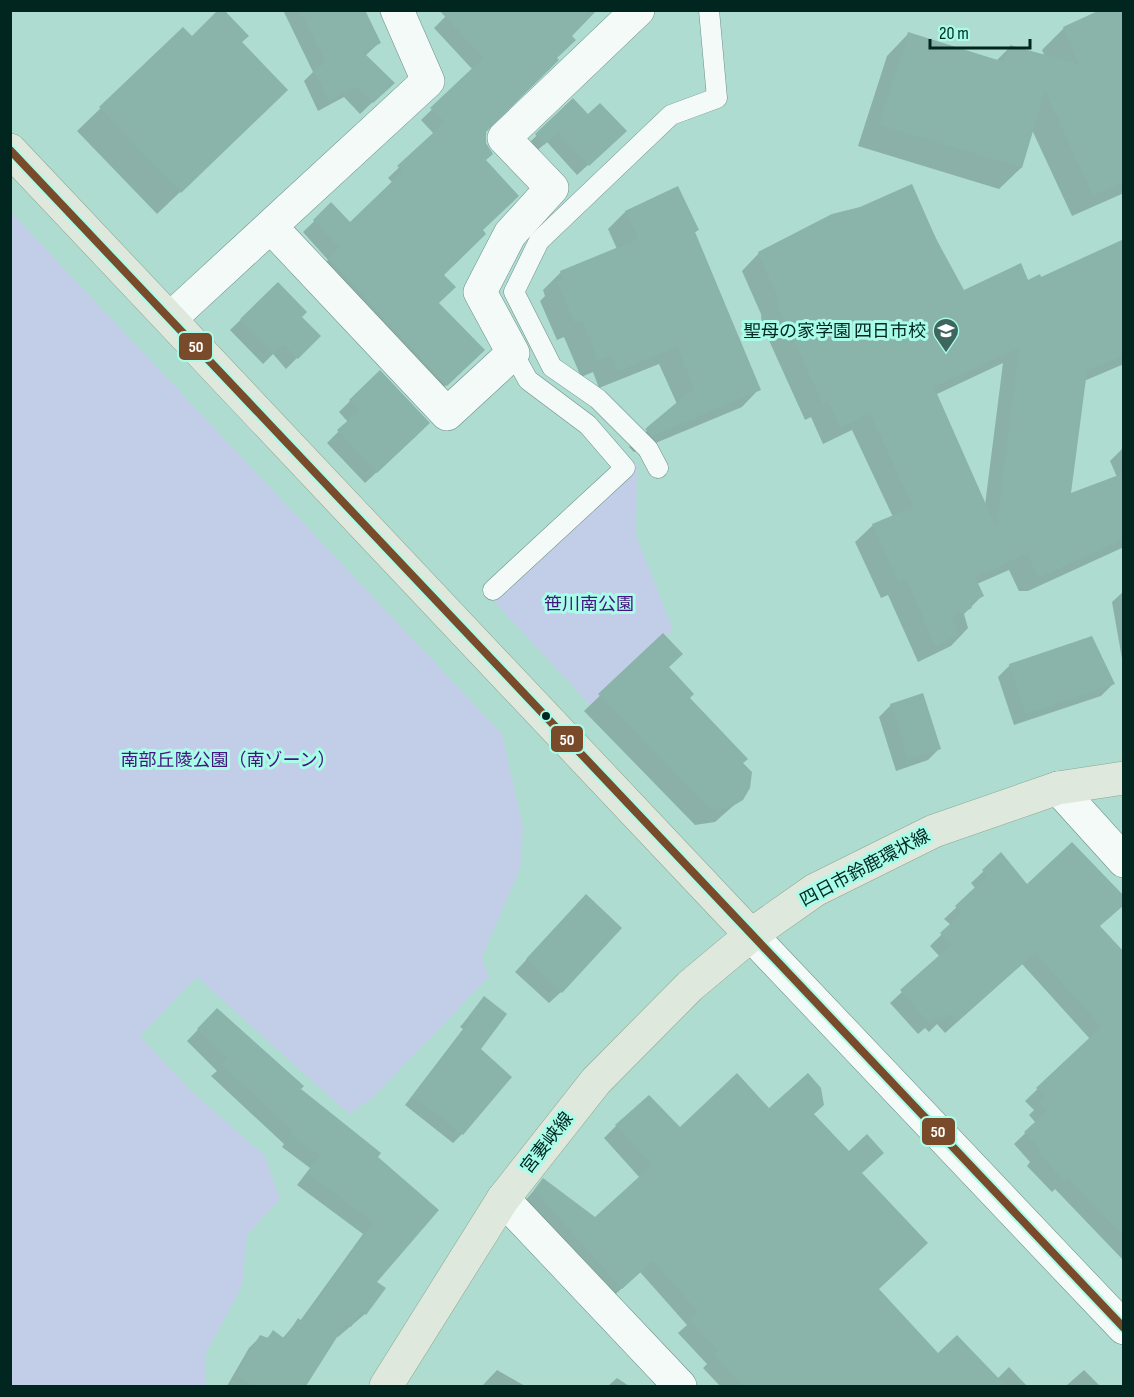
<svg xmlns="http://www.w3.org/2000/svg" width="1134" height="1397" font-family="'Sofia Sans Condensed','Noto Sans JP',sans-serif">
<rect width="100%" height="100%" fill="#aedcd1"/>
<g fill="#c2cee8">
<path d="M10,211l492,523 21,93 -3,42 -38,88 7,20 -117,121 -23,16 -152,-137 -57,59 49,53 76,67 15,43 -33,36 -5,51 -36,67v33h-195z"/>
<path d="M637,463l-1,72 37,95 -83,75 -98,-106z"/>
</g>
<g fill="#0003" fill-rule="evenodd">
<path d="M283,10h81l15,33 -14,13 16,38 -21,20 -16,-17 -26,14 -14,-30 9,-9z"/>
<path d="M452,10h143l-111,123 -3,97 -39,45 -5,28 46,47 -48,46 -117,-125 10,-11 -25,-28 28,-27 19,19 43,-41 -5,-5 46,-44 -13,-14 52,-50 -39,-42z"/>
<path d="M1124,10v183l-52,23 -40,-86 -11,38 -22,21 -141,-43 29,-90 21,-22 88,27 14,-14 35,10 -3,-7 22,-22z"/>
<path d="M183,29l8,9 49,4 23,71 -106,101 -80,-83z"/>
<path d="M573,100l41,41 -37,34 -30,-33 -14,12 -7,-8z"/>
<path d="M912,186l49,107 79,-14 84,-39v124l-40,17 -15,115 48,-19 -7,-16 14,-14v100l-96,44h-9l-10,-21 -32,14 5,12 -18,18 4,14 -17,18 -33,16 -30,-67 -7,3 -26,-56 18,-17 20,-8 -41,-87 -29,14 -12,-27 -6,3 -43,-95 -1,-11 -19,-43 17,-18zM1003,363l-18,142 -50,-110z"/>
<path d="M625,212l72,18 -3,3 65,156 -17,18 -108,45 -5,-5 48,-43 -18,-40 -60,24 -6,-16 -12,5 -17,-40 -7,3 -17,-39 5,-5 -2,-6 18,-18 56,-23 -9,-20z"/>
<path d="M278,284l22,33 19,19 -33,33 -13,-15 -10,10 -33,-34z"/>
<path d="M379,372l38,63 -52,48 -38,-40 21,-21 -9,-10z"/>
<path d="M1124,591v79l-12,-68z"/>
<path d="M663,635l4,32 21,31 54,65 -1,36 -26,23 -20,3 -111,-114z"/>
<path d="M1010,665l103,19 -12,12 -87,29 -16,-48z"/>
<path d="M891,705l49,43 -12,12 -32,11 -17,-54z"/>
<path d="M1001,855l26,31 72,41 25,27v307l-69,-72 -3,3 -25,-26 3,-4 -16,-18 22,-21 -7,-8 5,-5 -9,-9 65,-62 -68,-75 -77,69 -8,-9 -8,8 -4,-4 -7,6 -28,-31 50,-46 -10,-11 21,-21 -7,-6 32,-30 -5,-6z"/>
<path d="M574,908l-13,84 -12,11 -34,-31z"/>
<path d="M484,998l-5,52 -17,84 -9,9 -48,-38 58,-76 -3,-2z"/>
<path d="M217,1010l82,80 77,67 -1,125 -10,32 -27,23 -2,-1 -32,50h-77l22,-38 11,-11 6,2 7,-7 9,7 16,-19 2,1 63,-87 -66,-49 13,-17 -28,-21 2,-3 -73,-68 6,-5 -30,-30z"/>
<path d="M769,1110l44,5 48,58 16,116 61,66 59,24 12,-12 18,19h-307l-17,-18 4,-4 -29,-31 9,-8 -47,-53 -31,28 -86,-97 20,-23 52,39 45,-41 -36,-40 12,-12 64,3z"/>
<path d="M497,1370l28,16h-43z"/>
<path d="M1084,1370l16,16h-34z"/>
<path d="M617,1378l12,8h-21z"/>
</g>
<g fill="#8ab3aa" fill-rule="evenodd">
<path d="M218,10h6l25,26 -7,6 46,48 -107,103 -82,-86 84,-80 9,9z"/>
<path d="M299,10h66l16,33 -18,9 32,31 -22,20 -17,-16 -27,14 -16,-31 13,-7z"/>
<path d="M439,10h158l-25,26 4,4 -19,18 2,2 -73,72v11l7,11 -7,6 33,36 -36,34 3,4 -42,41 12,12 -17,16 46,47 -38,36 -119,-128 11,-10 -26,-28 18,-18 19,20 53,-51 -6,-5 48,-44 -15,-14 53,-50z"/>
<path d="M1100,10h24v172l-31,14 -48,-105 -23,77 -143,-43 29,-93 96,30 6,-17 68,19 -15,-37z"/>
<path d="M573,98l15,16 12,-11 27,28 -38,35 -31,-33 -14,12 -9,-11z"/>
<path d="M912,184l23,53 29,53 57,-27 7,17 12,-6 1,3 83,-38v116l-37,16 -16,122 53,-20v66l-86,39 -11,-24 -52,23 9,19 -14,7 2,5 -19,9 5,18 -23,11 -29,-67 -8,3 -26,-58 41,-17 -43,-93 -30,14 -12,-27 -5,3 -45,-97 -1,-11 -19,-44 74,-38 28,-7zM1019,348l-23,179 -62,-140z"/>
<path d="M678,186l21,44 -4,2 66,158 -109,46 -7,-7 49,-41 -17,-41 -60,25 -7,-16 -12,5 -16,-40 -7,3 -18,-42 6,-3 -3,-8 78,-32 -13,-28z"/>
<path d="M278,282l29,30 -5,5 19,19 -23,23 -14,-14 -10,9 -34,-35z"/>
<path d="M380,370l50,53 -53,50 -40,-43 22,-19 -10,-11z"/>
<path d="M663,633l20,21 -14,13 25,27 -4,4 58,61 -5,4 9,9 -2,16 -7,12 -12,7 -20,3 -113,-116z"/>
<path d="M1092,636l23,48 -89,30 -17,-50z"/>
<path d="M923,693l18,56 -33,11 -18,-56z"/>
<path d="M1072,842l52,54v9l-24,21 24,26v285l-56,-59 -4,3 -26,-28 3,-3 -17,-18 23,-21 -7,-8 5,-5 -9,-10 65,-61 -66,-74 -78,69 -7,-8 -8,7 -4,-4 -8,7 -30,-34 51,-45 -11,-12 22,-20 -7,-7 32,-30 -5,-6 19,-18 26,32z"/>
<path d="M586,894l36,34 -60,65 -36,-34z"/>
<path d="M484,996l23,18 -26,35 31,28 -49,58 -50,-39 58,-76 -3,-3z"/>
<path d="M217,1008l87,78 -3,3 80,64 -3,4 61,53 -62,72 9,6 -20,27 -5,-4 -10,16 -5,-4 -40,63h-51l-19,-11 24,-40 8,3 5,-8 12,9 13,-21 4,3 71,-99 -66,-49 13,-17 -29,-21 3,-3 -73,-68 6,-6 -30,-29z"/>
<path d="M737,1073l32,35 39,-35 13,15 3,17 -10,9 35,37 18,-17 17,19 -22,20 66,70 -49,46 59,64 19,-18 49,51h-263l-29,-31 4,-4 -29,-31 9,-8 -45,-51 -31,28 -88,-99 9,-12 52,39 57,-52 -37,-40 34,-30 31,32z"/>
</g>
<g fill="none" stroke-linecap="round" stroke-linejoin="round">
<defs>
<g id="service">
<path d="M658,468l-10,-19 -50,-50 -46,-32 -38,-75 25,-51 132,-126 46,-17 -8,-88"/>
<path d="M493,590l132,-122 -37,-43 -60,-45 -15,-27"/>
</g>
<g id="minor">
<path d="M272,228l175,186 66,-61 -33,-61 30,-58 42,-46 -48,-50 134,-128"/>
<path d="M171,318l257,-237 -31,-71"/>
<path d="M1058,788l66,73"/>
<path d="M503,1199l177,187"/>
</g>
<path id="tertiary" d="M751,935l373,393"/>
<g id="primary">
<path d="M10,150l741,785"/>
<path d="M386,1386l117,-187 93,-118 94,-95 61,-51 64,-45 119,-59 124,-43 66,-10"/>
</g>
</defs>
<use href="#service" stroke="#6c8e86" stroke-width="21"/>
<use href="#minor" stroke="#6c8e86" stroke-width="34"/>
<use href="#tertiary" stroke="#6c8e86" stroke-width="34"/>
<use href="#primary" stroke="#8ca68f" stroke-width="34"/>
<use href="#service" stroke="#f3faf8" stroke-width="20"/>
<use href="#minor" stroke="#f3faf8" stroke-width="33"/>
<use href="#tertiary" stroke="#f3faf8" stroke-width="33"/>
<use href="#primary" stroke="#dfe8dc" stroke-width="33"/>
<defs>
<path id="bus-1" d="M10,150l1114,1178"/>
</defs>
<use href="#bus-1" stroke="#a8fce8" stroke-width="12"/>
<use href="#bus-1" stroke="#7a4b2a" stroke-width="8"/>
</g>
<defs>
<symbol id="school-pin" viewBox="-11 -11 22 30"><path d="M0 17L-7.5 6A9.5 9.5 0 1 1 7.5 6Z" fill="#3e665e" stroke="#a8fce8"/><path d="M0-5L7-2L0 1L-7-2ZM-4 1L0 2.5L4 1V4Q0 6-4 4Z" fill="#fff"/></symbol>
</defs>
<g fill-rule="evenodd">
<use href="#school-pin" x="931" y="316" width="30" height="40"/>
</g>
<circle fill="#012620" stroke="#a8fce8" stroke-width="2" cx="546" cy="716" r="5"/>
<g text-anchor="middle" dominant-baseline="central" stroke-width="6" stroke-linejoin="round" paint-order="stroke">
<g font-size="18" fill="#012620" stroke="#a8fce8" text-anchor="end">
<text x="926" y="331">聖母の家学園 四日市校</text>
</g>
<g font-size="18" fill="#45147f" stroke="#a8fce8">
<text x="589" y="604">笹川南公園</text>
<text x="228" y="760">南部丘陵公園（南ゾーン）</text>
</g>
<g font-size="18" fill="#012620" stroke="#a8fce8">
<text transform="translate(865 868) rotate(-28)">四日市鈴鹿環状線</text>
<text transform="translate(547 1143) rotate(-52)">宮妻峡線</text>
</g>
</g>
<g stroke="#a8fce8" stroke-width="2">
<rect x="178" y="332" width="35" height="29" rx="6" fill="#7a4b2a"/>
<rect x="550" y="725" width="34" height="28" rx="6" fill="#7a4b2a"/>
<rect x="921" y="1117" width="35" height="29" rx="6" fill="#7a4b2a"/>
</g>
<g font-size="16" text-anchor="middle" font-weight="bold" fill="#fff">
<text x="196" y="352">50</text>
<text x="567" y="745">50</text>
<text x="938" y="1137">50</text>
</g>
<rect width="1134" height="1397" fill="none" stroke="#012620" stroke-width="24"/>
<path d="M930 39v9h100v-9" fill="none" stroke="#012620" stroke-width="3"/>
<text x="939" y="39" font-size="18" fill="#012620" stroke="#a8fce8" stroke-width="4.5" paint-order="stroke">20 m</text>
</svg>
